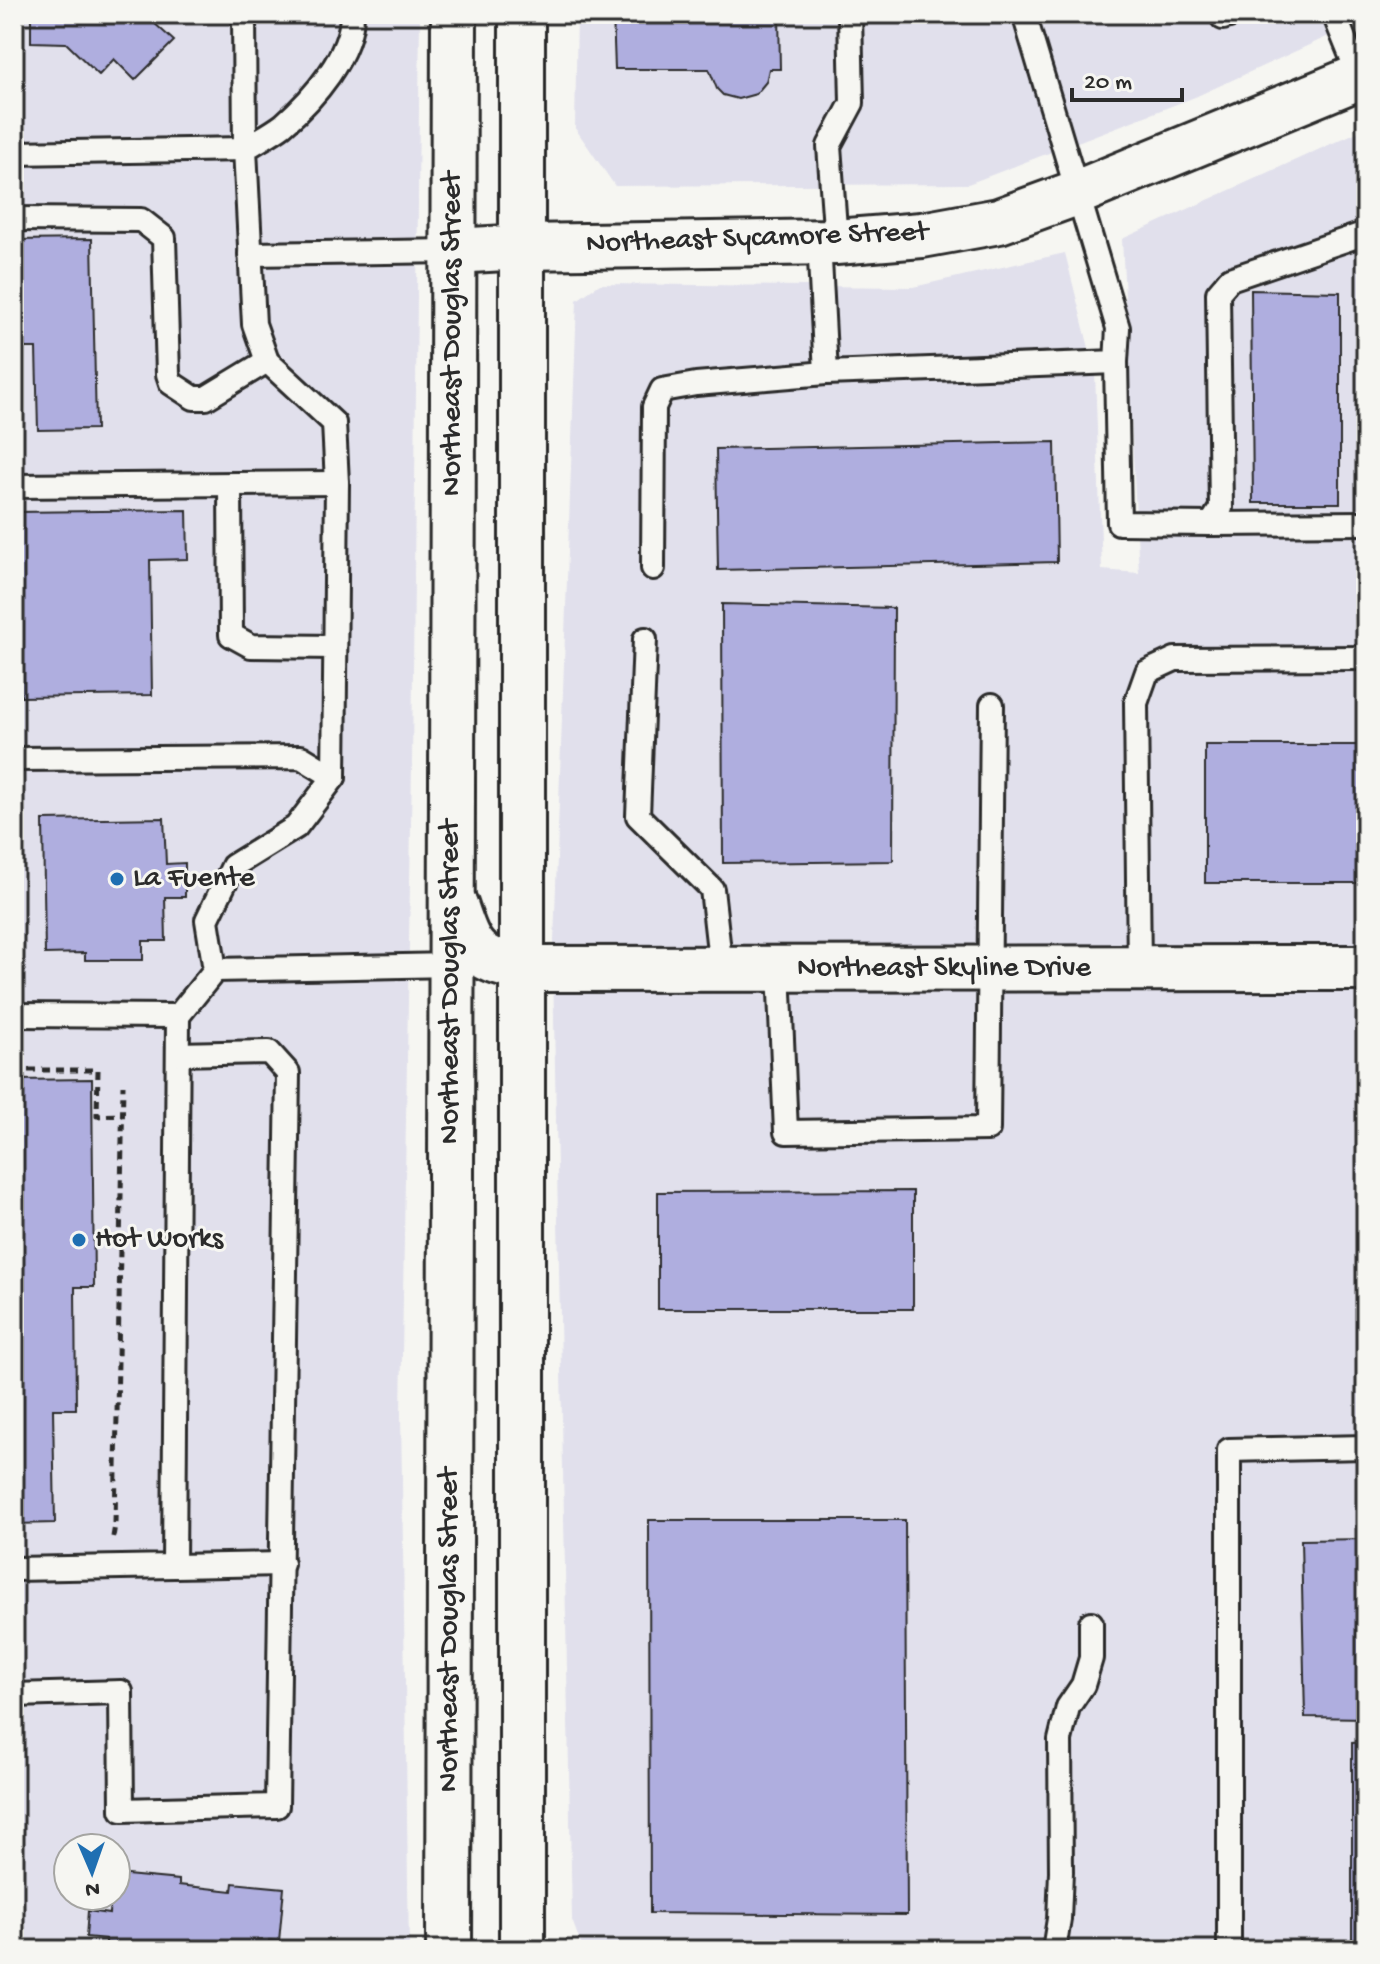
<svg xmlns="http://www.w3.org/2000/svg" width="1380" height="1964" font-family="'Gochi Hand',sans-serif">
<rect width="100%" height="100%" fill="#f6f6f2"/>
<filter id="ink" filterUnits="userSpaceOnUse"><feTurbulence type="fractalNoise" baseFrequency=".0125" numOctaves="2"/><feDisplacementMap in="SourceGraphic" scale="16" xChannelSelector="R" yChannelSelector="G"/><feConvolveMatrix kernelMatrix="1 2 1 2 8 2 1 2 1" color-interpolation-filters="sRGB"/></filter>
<g filter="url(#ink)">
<g fill="#e1e0ec" fill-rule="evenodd">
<path d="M14,14h406l-8,751 -11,649 8,536h-395zM68,1848h48v48h-48z"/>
<path d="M577,14h789v5l-171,78 -227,87 -353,2 -40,-58z"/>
<path d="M1366,128v1822h-783l-11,-30 -19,-951 24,-669 23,-16 313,3 152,-34 30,119 7,198 37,3 -17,-334z"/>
</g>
<g fill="#afaedf" stroke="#2b2b2b" stroke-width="2">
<path d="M31,14h130l-8,8 21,19 -39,39 -21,-21 -15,16 -33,-32 -35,-1z"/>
<path d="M613,14h166l1,55h-11l-3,13 -10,12 -18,5 -15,-4 -6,-6 -8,-20h-94z"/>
<path d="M92,239l4,190 -58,1 -2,-82h-22v-108z"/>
<path d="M1251,290l89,2v211h-87z"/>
<path d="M1055,442l2,120 -339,8 -2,-121z"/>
<path d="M187,510l1,49 -38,1 2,135 -131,2 -2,-124h-5v-61z"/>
<path d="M722,604l172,4 -1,253 -170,2z"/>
<rect x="1205" y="745" width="161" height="138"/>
<path d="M164,818l2,46 19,-1v34h-20l1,44h-23v19h-58v-7l-40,1 -2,-134z"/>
<path d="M92,1079l2,208h-19l1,122h-23l2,114 -41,1v-444z"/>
<path d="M913,1191v118h-255v-117z"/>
<path d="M649,1520h256l2,395 -257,-2z"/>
<path d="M1366,1539v179l-61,-1 -4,-177z"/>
<path d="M1366,1742v208h-14v-207z"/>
<path d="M116,1874l63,6v5l53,6 1,-8 51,5 -5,53 -10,-1 -1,10h-92l-70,-7v-4l-20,-2 2,-26 21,3 1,-18h6z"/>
</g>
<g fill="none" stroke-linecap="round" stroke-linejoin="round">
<defs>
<g id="service">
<path d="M1222,14l1,4 12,-4"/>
<path d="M1334,14l28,69"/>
<path d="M14,153l231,-4 -1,-135"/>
<path d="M14,219l127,1 23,18 4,136 3,9 23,15h12l61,-37"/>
<path d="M836,242l-7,-96 23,-43 -2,-89"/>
<path d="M250,254l204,-3"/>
<path d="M1116,362l3,161 92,1 10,-16 -3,-215 12,-14 136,-46"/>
<path d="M826,373l290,-11 2,-34 -94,-314"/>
<path d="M230,485l1,150 20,11 84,1"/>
<path d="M14,486l323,-3"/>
<path d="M1211,524l155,-1"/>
<path d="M653,568l1,-161 8,-17 34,-6 130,-11 -7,-132"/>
<path d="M645,639l-7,177 74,73 9,80"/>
<path d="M14,759l287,-2 33,20"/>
<path d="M1139,968l-3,-265 11,-31 28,-13 191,-1"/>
<path d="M779,969l7,163 202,-3 4,-424"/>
<path d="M215,970l236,-5"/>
<path d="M14,1015l164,1"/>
<path d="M174,1566l108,-2"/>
<path d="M14,1569l160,-3 4,-550 37,-46 -8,-50 26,-54 63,-39 38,-50 3,-294 -3,-60 -67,-62 -13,-37 -9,-175c12,-8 26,-15 38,-24 30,-26 69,-70 69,-111"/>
<path d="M14,1695l107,-3 1,118 155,-4 11,-733 -19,-21 -91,2"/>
<path d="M1054,1950l5,-31 2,-47 -1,-132 8,-33 15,-22 8,-27v-35"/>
<path d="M1229,1950v-500l137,-3"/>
</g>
<g id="minor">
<path d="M454,251l69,-4 313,-5 86,-7 77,-14 80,-29 287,-118"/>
<path d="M522,969l844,-1"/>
</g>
<g id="secondary">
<path d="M455,905c16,48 19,52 67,64"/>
<path d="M449,1950l5,-1936"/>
<path d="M522,1950v-1936"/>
</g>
</defs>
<use href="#service" stroke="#2b2b2b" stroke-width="28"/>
<use href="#minor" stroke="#2b2b2b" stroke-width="50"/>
<use href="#secondary" stroke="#2b2b2b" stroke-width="50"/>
<g stroke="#2b2b2b" stroke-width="5" stroke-dasharray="8 6" stroke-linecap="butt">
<path d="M14,1070h84l-1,46 25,-1"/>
<path d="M113,1537l2,-12 8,-440"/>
</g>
<use href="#service" stroke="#f6f6f2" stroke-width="22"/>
<use href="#minor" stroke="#f6f6f2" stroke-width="44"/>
<use href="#secondary" stroke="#f6f6f2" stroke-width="44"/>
</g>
</g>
<g fill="#1f6fb2" stroke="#f6f6f2" stroke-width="3">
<circle cx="117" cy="879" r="8"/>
<circle cx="79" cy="1240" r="8"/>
</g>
<g text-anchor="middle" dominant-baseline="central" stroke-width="6" stroke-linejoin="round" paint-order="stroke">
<g font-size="30" fill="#2b2b2b" stroke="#f6f6f2">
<text transform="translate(757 239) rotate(-2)">Northeast Sycamore Street</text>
<text transform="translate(453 334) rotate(-90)">Northeast Douglas Street</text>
<text x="944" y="969">Northeast Skyline Drive</text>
<text transform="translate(451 982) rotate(-90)">Northeast Douglas Street</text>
<text transform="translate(450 1630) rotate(-90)">Northeast Douglas Street</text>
</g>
<g font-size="30" fill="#2b2b2b" stroke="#f6f6f2" text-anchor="start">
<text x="133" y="879">La Fuente</text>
<text x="95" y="1240">Hot Works</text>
</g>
</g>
<rect width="1380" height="1964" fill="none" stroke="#f6f6f2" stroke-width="48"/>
<rect x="24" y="24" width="1332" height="1916" fill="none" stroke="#2b2b2b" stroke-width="3" filter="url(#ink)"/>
<g transform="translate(92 1872) rotate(178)"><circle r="38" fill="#f6f6f2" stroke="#a5a5a2" stroke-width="2"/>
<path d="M0-6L14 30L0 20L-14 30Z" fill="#1f6fb2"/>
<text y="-12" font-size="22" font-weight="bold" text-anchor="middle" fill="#2b2b2b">N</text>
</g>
<path d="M1072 88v12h110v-12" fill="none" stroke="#2b2b2b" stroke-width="4"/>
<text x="1084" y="88" font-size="24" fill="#2b2b2b" stroke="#f6f6f2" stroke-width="6" paint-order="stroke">20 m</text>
</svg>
